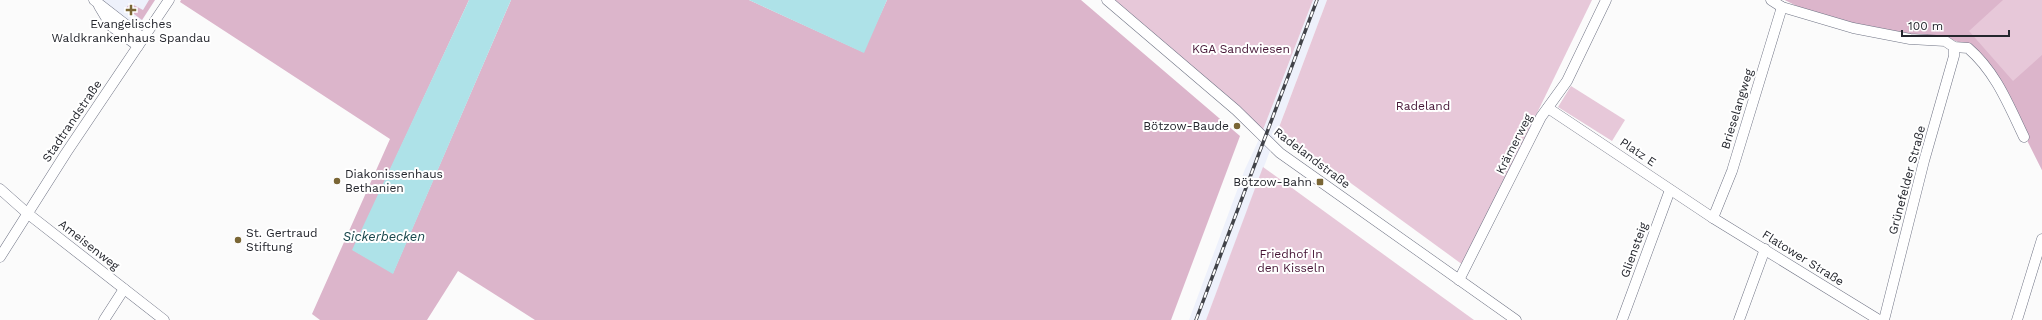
<svg xmlns="http://www.w3.org/2000/svg" width="2042" height="320" font-family="'Work Sans',sans-serif">
<rect width="100%" height="100%" fill="#fbfbfb"/>
<g fill="#eef1fb">
<path d="M101,0h54l-15,24 -8,1z"/>
<path d="M1313,0h14l-121,320h-17l56,-151 16,-34z"/>
</g>
<g fill="#e7c8d9">
<path d="M1107,0h206l-52,135z"/>
<path d="M1327,0h265l-129,265 -185,-135z"/>
<path d="M1785,0h257v170l-48,-96 -26,-29 -21,-7 -144,-29z"/>
<path d="M1571,86l54,34 -13,21 -54,-34z"/>
<path d="M1263,167l211,153h-268z"/>
</g>
<g fill="#dcb5cb">
<path d="M149,0h6l-13,20 -16,-12 4,-5 13,7z"/>
<path d="M181,0h288l-116,250 40,23 118,-273h238l114,52 24,-52h194l159,136 -69,184h-636l-77,-49 -31,49h-107l-8,-6 78,-175 -210,-137z"/>
<path d="M1785,0h218l-34,31 44,50 29,-26v115l-48,-96 -26,-29 -21,-7 -32,-1 -47,-8 -65,-20z"/>
</g>
<g fill="#aee2e8">
<path d="M469,0h42l-118,274 -41,-24z"/>
<path d="M749,0h138l-23,53z"/>
</g>
<g fill="none" stroke-linecap="round" stroke-linejoin="round">
<defs>
<g id="minor">
<path d="M94,0l49,38"/>
<path d="M1107,0l129,110 44,43 236,167"/>
<path d="M1771,0l11,7 71,21 57,11 35,2 9,6 14,1c28,24 41,58 56,89"/>
<path d="M99,6l12,20 27,20"/>
<path d="M1548,108l165,110 166,102"/>
<path d="M0,189l27,24 137,107"/>
<path d="M1713,218l19,-47 50,-164"/>
<path d="M0,257l66,-104 103,-153"/>
<path d="M1459,280l82,-163 26,-36 39,-81"/>
<path d="M104,320l20,-31"/>
<path d="M1622,320l48,-130"/>
<path d="M1739,320l26,-71"/>
<path d="M1884,320l40,-159 30,-105v-9"/>
<path d="M2017,320l25,-81"/>
</g>
</defs>
<use href="#minor" stroke="#6f7384" stroke-width="11"/>
<use href="#minor" stroke="#fff" stroke-width="10"/>
<defs>
<path id="rail" d="M1196,320l121,-320"/>
</defs>
<use href="#rail" stroke="#414349" stroke-width="3.5"/>
<use href="#rail" stroke="#fff" stroke-width="2" stroke-dasharray="6" stroke-linecap="butt"/>
</g>
<g fill="#7a6635" stroke="#fff" stroke-width="1.5">
<path d="M129 4h4v4h4v4h-4v4h-4v-4h-4v-4h4z"/>
<circle cx="1237" cy="126" r="4"/>
<circle cx="337" cy="181" r="4"/>
<rect x="1316" y="178" width="8" height="8" rx="2"/>
<circle cx="238" cy="240" r="4"/>
</g>
<g text-anchor="middle" dominant-baseline="central" stroke-width="4" stroke-linejoin="round" paint-order="stroke">
<g font-size="12" fill="#24262d" stroke="#fff" text-anchor="end">
<text x="131" y="24" text-anchor="middle">Evangelisches<tspan x="131" dy="14">Waldkrankenhaus Spandau</tspan></text>
<text x="1229" y="126">Bötzow-Baude</text>
<text x="345" y="174" text-anchor="start">Diakonissenhaus<tspan x="345" dy="14">Bethanien</tspan></text>
<text x="1312" y="182">Bötzow-Bahn</text>
<text x="246" y="233" text-anchor="start">St. Gertraud<tspan x="246" dy="14">Stiftung</tspan></text>
</g>
<g font-size="12" fill="#451535" stroke="#fff">
<text x="1241" y="49">KGA Sandwiesen</text>
<text x="1423" y="106">Radeland</text>
<text x="1291" y="254">Friedhof In<tspan x="1291" dy="14">den Kisseln</tspan></text>
</g>
<g font-size="12" fill="#24262d" stroke="#fff">
<text transform="translate(1737 109) rotate(-73)">Brieselangweg</text>
<text transform="translate(72 121) rotate(-56)">Stadtrandstraße</text>
<text transform="translate(1514 144) rotate(-63)">Krämerweg</text>
<text transform="translate(1638 152) rotate(34)">Platz E</text>
<text transform="translate(1312 158) rotate(37)">Radelandstraße</text>
<text transform="translate(1907 180) rotate(-75)">Grünefelder Straße</text>
<text transform="translate(89 245) rotate(38)">Ameisenweg</text>
<text transform="translate(1634 250) rotate(-70)">Gliensteig</text>
<text transform="translate(1803 258) rotate(32)">Flatower Straße</text>
</g>
<g font-size="13" font-style="italic" fill="#18474c" stroke="#fff">
<text x="384" y="236">Sickerbecken</text>
</g>
</g>
<path d="M1902 30v6h107v-6" fill="none" stroke="#24262d" stroke-width="2"/>
<text x="1908" y="30" font-size="12" fill="#24262d" stroke="#ffffff" stroke-width="3" paint-order="stroke">100 m</text>
</svg>
